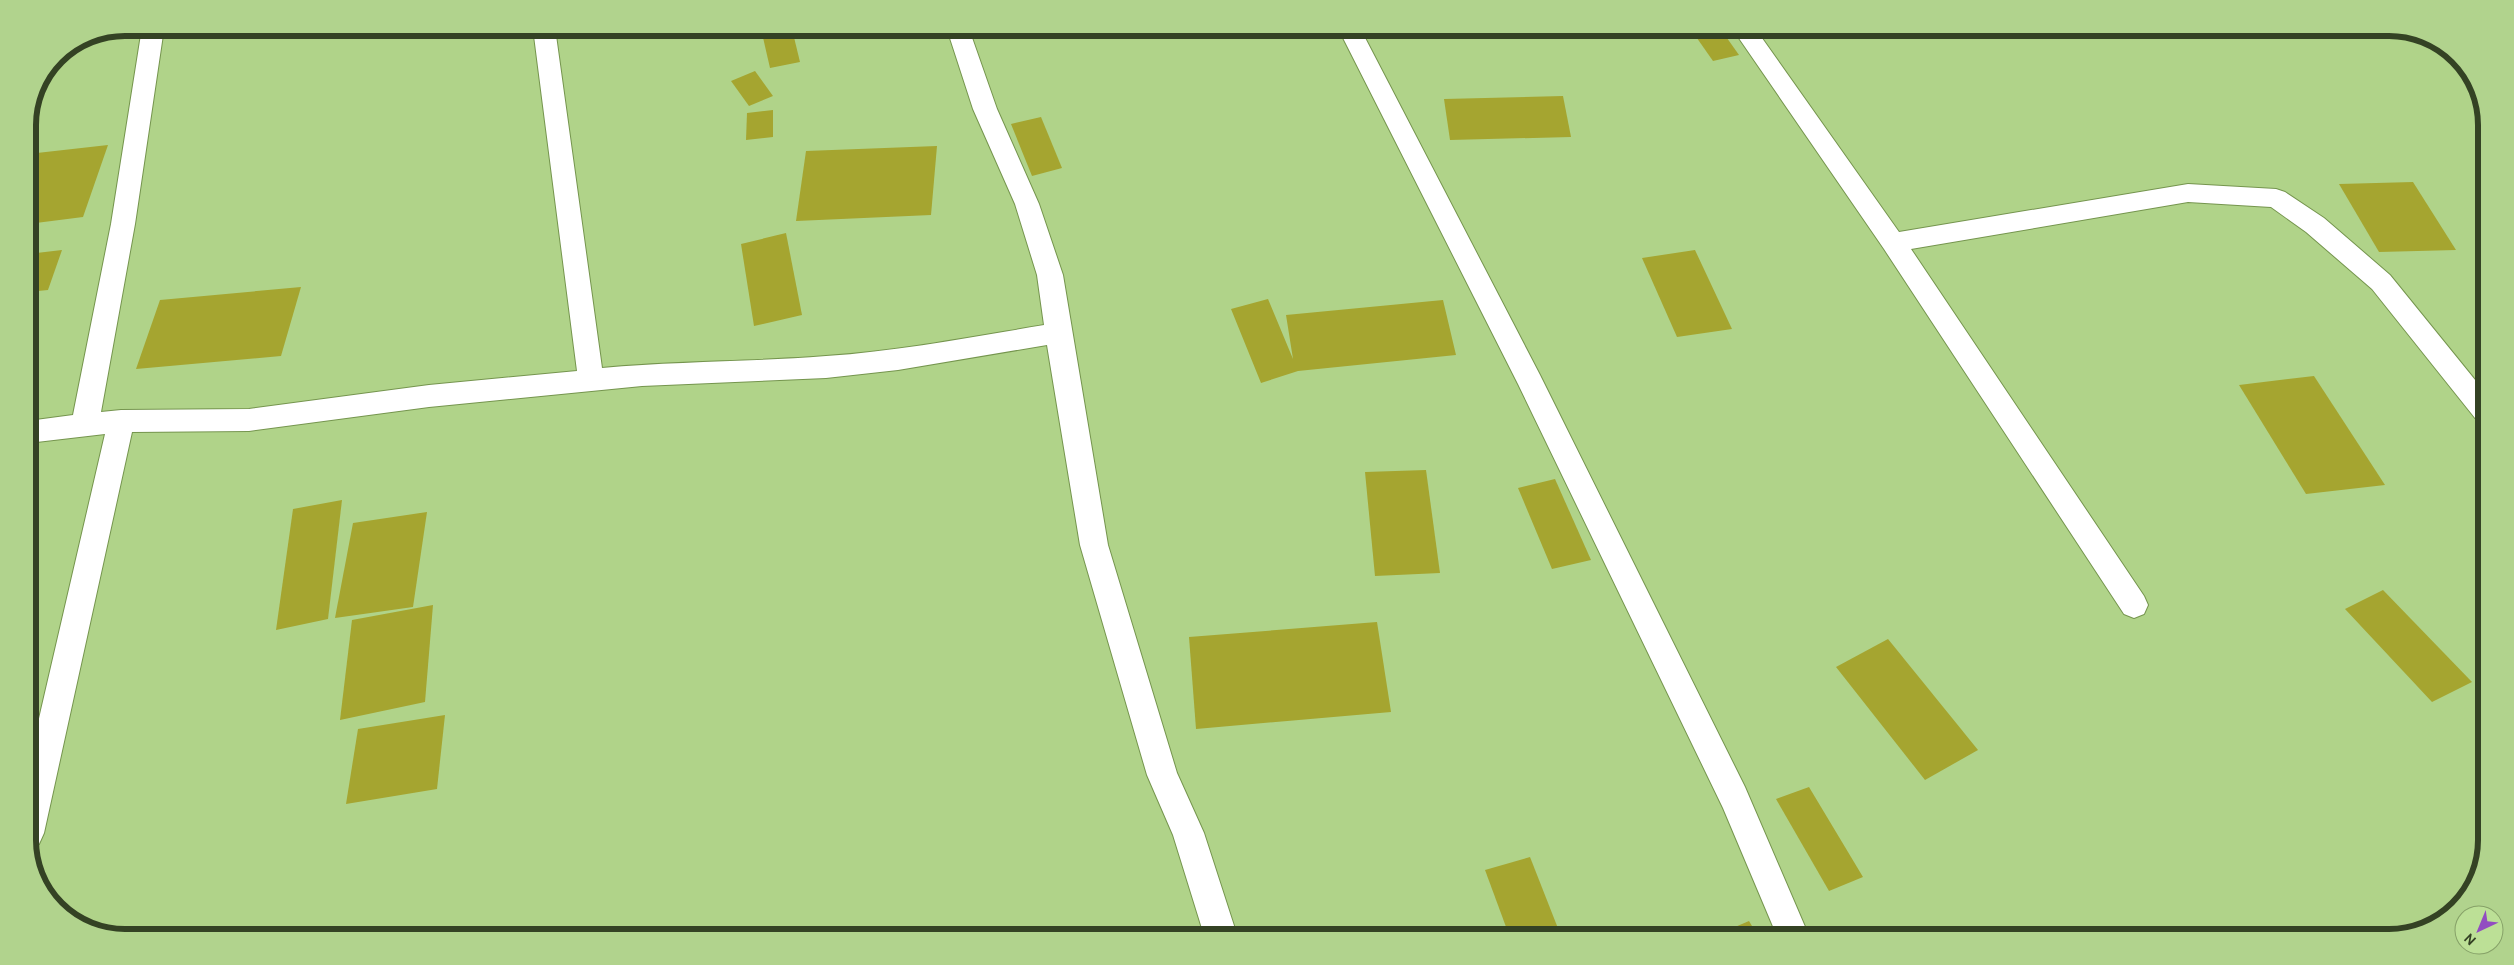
<svg xmlns="http://www.w3.org/2000/svg" width="2514" height="965" font-family="Cabin,sans-serif">
<rect width="100%" height="100%" fill="#b0d389"/>
<g fill="#a5a530">
<path d="M761,29h31l8,33 -30,6z"/>
<path d="M1692,31h30l17,24 -26,6z"/>
<path d="M755,71l18,25 -24,10 -18,-25z"/>
<path d="M1563,96l8,41 -121,3 -6,-41z"/>
<path d="M773,110v27l-27,3 1,-27z"/>
<path d="M1041,117l21,51 -30,8 -21,-52z"/>
<path d="M108,145l-25,72 -55,7v-70z"/>
<path d="M937,146l-6,69 -135,6 10,-70z"/>
<path d="M2413,182l43,68 -77,2 -40,-68z"/>
<path d="M786,233l16,82 -48,11 -13,-82z"/>
<path d="M62,250l-14,40 -20,2v-38z"/>
<path d="M1695,250l37,79 -55,8 -35,-79z"/>
<path d="M301,287l-20,69 -145,13 24,-69z"/>
<path d="M1268,299l25,60 -7,-44 157,-15 13,55 -158,16 -37,12 -30,-74z"/>
<path d="M2314,376l71,109 -79,9 -67,-109z"/>
<path d="M1426,470l14,103 -65,3 -10,-104z"/>
<path d="M1555,479l36,81 -39,9 -34,-81z"/>
<path d="M342,500l-14,119 -52,11 17,-121z"/>
<path d="M427,512l-14,95 -78,11 18,-95z"/>
<path d="M2383,590l89,92 -40,20 -87,-93z"/>
<path d="M433,605l-8,97 -85,18 12,-100z"/>
<path d="M1377,622l14,90 -195,17 -7,-92z"/>
<path d="M1888,639l90,111 -53,30 -89,-113z"/>
<path d="M445,715l-8,74 -91,15 12,-75z"/>
<path d="M1809,787l54,90 -34,14 -53,-92z"/>
<path d="M1530,857l31,79 -52,-1 -24,-65z"/>
<path d="M1749,921l9,15h-44z"/>
</g>
<g fill="none" stroke-linecap="round" stroke-linejoin="round">
<defs>
<g id="street">
<path d="M142,28h22l-29,196 -34,188 20,-2 128,-1 180,-24 148,-14 -44,-343h22l47,340c75,-7 150,-6 224,-12 73,-5 146,-19 218,-31l-7,-50 -22,-71 -42,-95 -26,-80h22l28,80 42,95 24,71 45,270 69,228 27,60 33,102h-33l-31,-100 -26,-60 -67,-230 -33,-200 -149,25 -72,8 -184,8 -213,21 -180,24 -117,1 -88,401 -5,11 -10,4 -1,-82 77,-332 -77,9v-22l45,-6 38,-191z"/>
<path d="M1339,30h22l179,345 205,412 64,149h-32l-54,-128 -205,-424z"/>
<path d="M1734,31h23l142,201 289,-48 88,5 9,3 39,26 66,57 94,116v30l-9,-3 -103,-129 -66,-57 -35,-25 -83,-5 -277,47 233,347 4,9 -4,9 -10,4 -10,-4 -240,-365z"/>
</g>
</defs>
<use href="#street" stroke="#75954e" stroke-width="2"/>
<use href="#street" fill="#fff" fill-rule="evenodd"/>
</g>
<path d="M0 0H2514V965H0ZM125 36H2389A89 89 0 0 1 2478 125V840A89 89 0 0 1 2389 929H125A89 89 0 0 1 36 840V125A89 89 0 0 1 125 36Z" fill="#b1d38d" fill-rule="evenodd"/>
<path fill="none" stroke="#344224" stroke-width="6" d="M125 36H2389A89 89 0 0 1 2478 125V840A89 89 0 0 1 2389 929H125A89 89 0 0 1 36 840V125A89 89 0 0 1 125 36Z"/>
<g transform="translate(2479 930) rotate(224)"><circle r="24" fill="#bce096" stroke="#86a168"/>
<path d="M0-4L9 19L0 12L-9 19Z" fill="#924dc1"/>
<text y="-8" font-size="14" font-weight="bold" text-anchor="middle" fill="#344224">N</text>
</g>
</svg>
